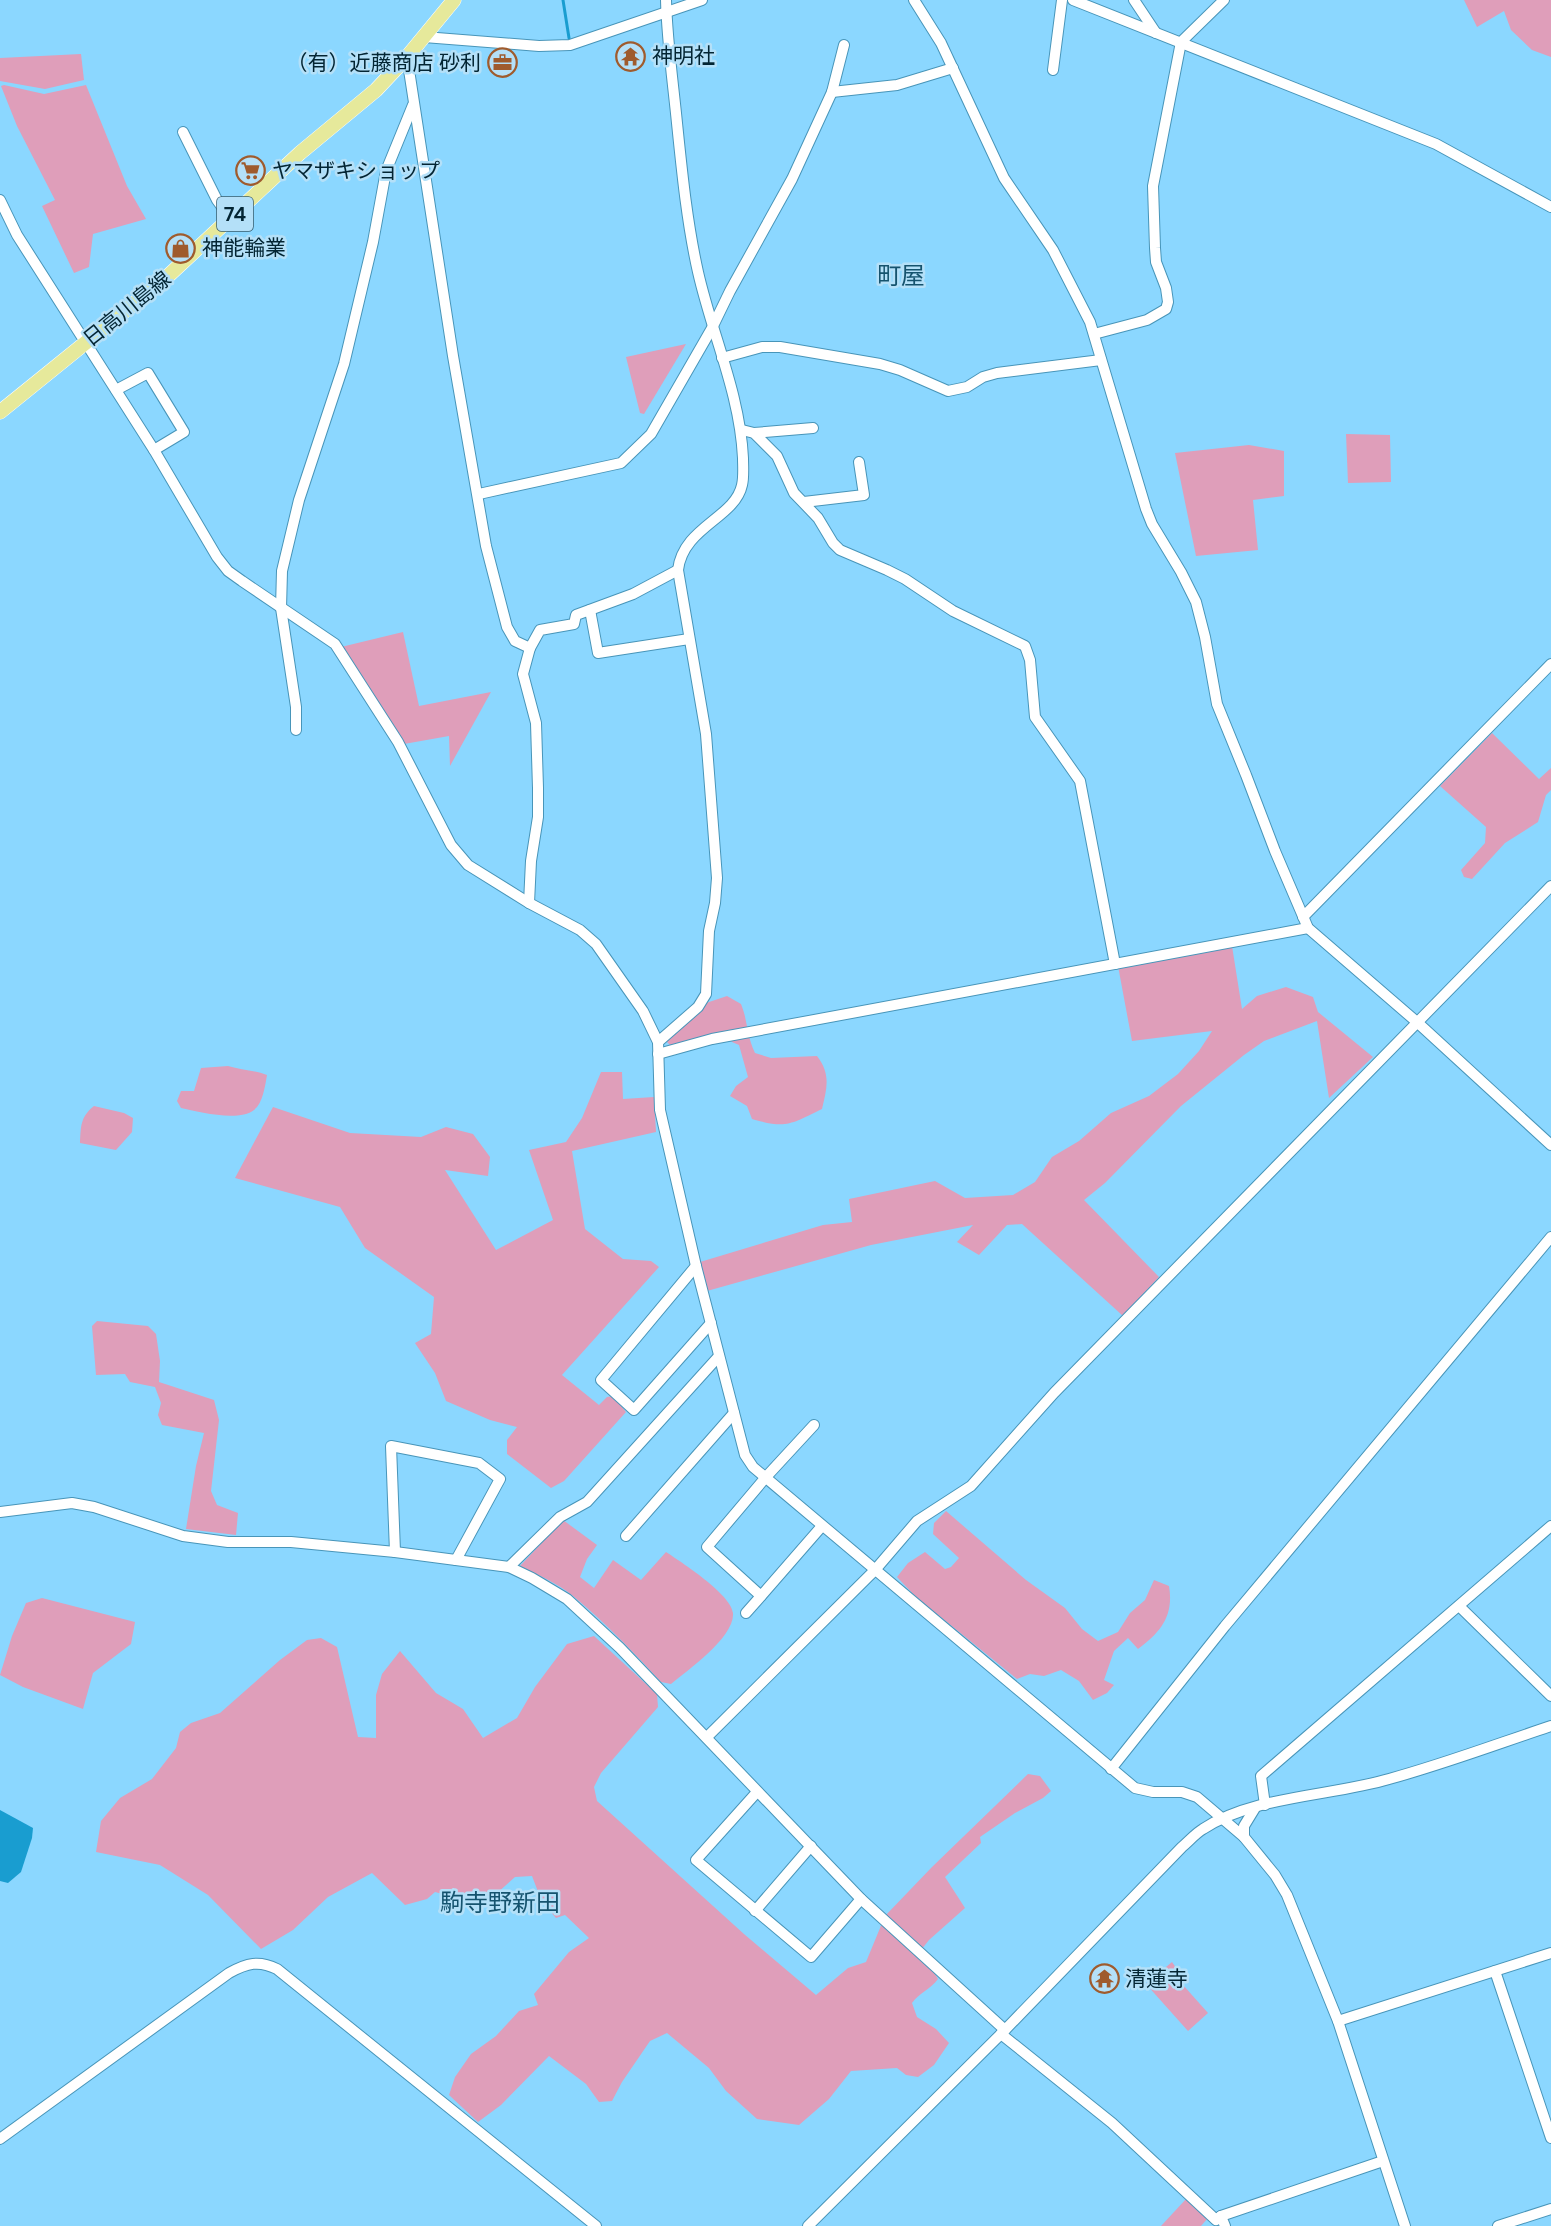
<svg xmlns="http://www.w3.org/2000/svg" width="1551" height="2226" font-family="'DM Sans','Noto Sans JP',sans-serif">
<rect width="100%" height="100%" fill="#8bd7ff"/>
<g fill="#df9eba">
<path d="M1464,0h87v57l-19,-7 -21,-20 -7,-19 -27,16z"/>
<path d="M81,54l3,26 -39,9 -45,-8v-23z"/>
<path d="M4,85l40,9 42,-9 41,101 19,33 -53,15 -4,33 -15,6 -32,-67 13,-6 -38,-74 -16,-40z"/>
<path d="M686,344l-42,70 -4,-1 -14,-56z"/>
<path d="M1346,434l44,1 1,47 -43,1z"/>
<path d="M1249,445l35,6v45l-31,4 5,50 -62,6 -21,-103z"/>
<path d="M403,632l16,74 72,-14 -41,74 -1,-30 -45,8 -63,-97z"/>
<path d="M1492,733l47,46 12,-11v22l-5,5 -8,27 -33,21 -33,36 -8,-2 -3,-7 24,-27 1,-16 -46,-41z"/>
<path d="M1232,946l10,63 15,-13 29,-9 27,10 5,15 55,45 -44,41 -12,-77 -53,20 -20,14 -63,51 -76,77 -21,17 75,77 -36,39 -101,-92 -15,1 -28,30 -22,-13 16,-17 -102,20 -164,46 -7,-29 123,-37 29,-3 -3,-23 86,-18 30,17 48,-3 22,-13 17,-25 27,-16 32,-28 38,-17 29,-22 21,-23 13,-20 -80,10 -14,-75z"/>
<path d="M727,996l14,8c7,17 5,30 14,49l16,5 46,-2c14,18 10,32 5,53 -31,15 -35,20 -70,10l-5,-13 -17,-10 6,-10 12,-9 -9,-32 -7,-3 -9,-11 -53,14 -4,-4 40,-38z"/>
<path d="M228,1066c13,4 26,4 39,9 -2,11 -4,28 -13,35 -15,12 -56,2 -73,-2l-4,-7 4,-10h13l7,-23z"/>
<path d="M601,1072h21l1,27 31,-2 2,35 -84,19 13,78 38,30 28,2 8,6 -97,108 37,30 8,-8 6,-1 13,16 -62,69 -13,7 -44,-34v-14l10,-13 -27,-7 -44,-19 -11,-28 -20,-30 16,-9 3,-37 -69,-49 -25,-41 -105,-29 38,-71 77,26 71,4 25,-10 27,7 17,23 -2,19 -43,-6 51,80 57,-30 -24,-70 37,-8 16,-24z"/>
<path d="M94,1106l30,7 9,5 -1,14 -16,18 -36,-7c1,-16 0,-26 14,-37z"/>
<path d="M97,1321l51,5 8,8 4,27 -1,21 55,18 5,20 -8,71 6,14 21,8 -2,22 -50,-6 10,-63 8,-33 -42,-8 -4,-10 3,-12 -6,-16 -25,-5 -5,-8 -29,1 -4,-49z"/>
<path d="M946,1511l80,69 39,28 17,21 16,12 20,-9 12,-19 15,-13 9,-20 15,6c5,30 -8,46 -31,63l-10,-11 -14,13 -10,29 10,5 -7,8 -14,7 -14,-19 -18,-11 -17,6 -14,-2 -13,5 -101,-82 -19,-20 11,-14 17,-11 20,17 6,-2 8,-9 -26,-24 1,-11z"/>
<path d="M563,1520l34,25 -10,14 -7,18 14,11 19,-28 28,20 25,-28c15,10 65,42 67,61 2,24 -45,57 -62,71l-10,-2c-28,-30 -56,-60 -88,-86 -16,-13 -35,-21 -53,-30z"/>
<path d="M42,1598l93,24 -4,22 -38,29 -10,36 -60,-22 -23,-12 12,-39 14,-33z"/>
<path d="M594,1636l63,58 1,13 -57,66 -7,14 3,14 147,133 72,61 32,-27 18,-6 19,-46 47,-49 96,-93 12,2 11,15 -8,7 -28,15 -35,24 1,6 -36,34 20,31 -36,32 -12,15 14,12 7,12c-8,11 -18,13 -26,24l5,14 19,12 13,14 -15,22 -16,12 -12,-2 -9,-7 -46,3 -22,28 -30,26 -42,-6 -31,-28 -17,-23 -42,-35 -17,8 -28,41 -10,19 -13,1 -13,-18 -37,-28 -48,49 -23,17 -29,-27 6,-18 16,-23 25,-18 23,-25 19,-6 -4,-11 35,-42 20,-14 -24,-23 -9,3 -14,-16 -10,-26 -17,1 -29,26 -8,-9 -17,5 -26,-7 -8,7 -22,6 -33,-32 -44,24 -35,33 -32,19 -53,-54 -48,-30 -64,-13 5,-31 19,-23 32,-19 24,-31 4,-16 11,-9 29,-10 60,-53 27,-20 14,-2 16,9 21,90 18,1v-43l6,-21 18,-23 36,42 27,16 20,29 34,-20 18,-31 32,-43z"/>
<path d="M1172,1962l7,10 -4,4 33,37 -20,18 -42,-47z"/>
<path d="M1187,2198l21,20 -7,8h-40z"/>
</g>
<path fill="#199dd0" d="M0,1810l33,18 -1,10 -11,34 -13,11 -8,-2z"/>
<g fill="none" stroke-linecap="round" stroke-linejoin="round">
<path stroke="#199dd0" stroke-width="3" d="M563,0l6,38"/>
<defs>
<g id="minor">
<path d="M914,0l27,43 63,135 49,72 37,72 56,187 6,15 29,48 15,30 9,35 12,67 29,71 29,76 33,77 110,95 133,122"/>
<path d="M1073,0l363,144 115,63"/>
<path d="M1134,0l22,33"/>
<path d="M424,37l115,9 31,-1 132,-45"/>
<path d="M1181,42l43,-42"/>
<path d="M407,57l46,299 33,190 21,81 8,14 15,7 -7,26 13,49 2,65v29l-7,44 -2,42"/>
<path d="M1053,70l9,-70"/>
<path d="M832,92l65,-7 56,-17"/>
<path d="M183,132l34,68 13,18"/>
<path d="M0,200l17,35 137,215 63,107 11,14 14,10 93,63 63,98 53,103 17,20 61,38 51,27 16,14 47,67 15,31 2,68 36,156 49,189 8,12 382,321 18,4h29l15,5 47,40 31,38 12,20 51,126 67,205"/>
<path d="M1094,334l53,-14 19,-11 2,-7 -2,-14 -10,-26 -1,-14 -2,-62 28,-144"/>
<path d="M722,358l40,-11h18l100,17 20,6 48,21 19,-4 16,-10 14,-4 104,-13"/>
<path d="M116,390l32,-17 36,59 -30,18"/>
<path d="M742,430l12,3 23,23 17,37 24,25 15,25 7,7 47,20 18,9 48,32 72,35 5,14 5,57 45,64 35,183"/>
<path d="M754,433l59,-5"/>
<path d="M479,494l142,-31 30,-29 61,-106 18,-37 62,-112 40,-87 12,-47"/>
<path d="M804,502l60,-7 -5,-33"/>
<path d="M590,610l8,43 91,-14"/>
<path d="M530,648l10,-18 34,-6 2,-9 57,-21 45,-24"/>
<path d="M296,730v-23l-15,-99 1,-37 17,-71 45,-136 29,-122 13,-71 27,-66"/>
<path d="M1303,917l248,-253"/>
<path d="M658,1042l40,-35 8,-13 3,-63 6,-28 2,-25 -11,-144 -28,-164c5,-43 57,-52 64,-85 2,-8 1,-19 1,-27 -3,-64 -31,-124 -45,-186 -11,-49 -16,-100 -21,-149 -4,-41 -10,-82 -11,-123"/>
<path d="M658,1054l54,-15 596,-111"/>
<path d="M696,1266l-95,114 33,30 77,-87"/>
<path d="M814,1425l-48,52 -59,70 54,49 61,-70"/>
<path d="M0,1512l72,-9 22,4 89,29 45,6h63l104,10 114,15 23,11 35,21 53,49 241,251 144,131"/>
<path d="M626,1536l108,-123"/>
<path d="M395,1552l-4,-106 88,17 21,16 -44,81"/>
<path d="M509,1567l51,-50 27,-15 132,-146"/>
<path d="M1459,1606l92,90"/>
<path d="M746,1613l15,-17"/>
<path d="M707,1737l168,-167 42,-49 54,-35 83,-93 497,-507"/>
<path d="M1111,1769l114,-143 326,-389"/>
<path d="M757,1792l-61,68 115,97 50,-58"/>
<path d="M1265,1805l-4,-29 290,-250"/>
<path d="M1244,1837v-11l11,-18"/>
<path d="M755,1911l56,-65"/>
<path d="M1495,1971l56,167"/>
<path d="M1338,2021l213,-68"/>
<path d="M1001,2034l111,89 104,97 5,-4"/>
<path d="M0,2139l229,-166c18,-10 30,-13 48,-4l319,257"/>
<path d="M808,2226l193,-192 181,-187c7,-6 14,-14 21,-18 50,-33 129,-33 186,-50 55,-15 108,-35 162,-53"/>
<path d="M1225,2226l-4,-10 162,-55"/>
<path d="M1498,2226l53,-17"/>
</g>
<path id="major" d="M0,412l168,-136 132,-123 76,-63 31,-33 47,-57"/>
</defs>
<use href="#minor" stroke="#4895b9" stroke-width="12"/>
<use href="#major" stroke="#fff" stroke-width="15"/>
<use href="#minor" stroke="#fff" stroke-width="10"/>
<use href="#major" stroke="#e6e99b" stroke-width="14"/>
</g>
<defs>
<symbol id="temple-ring" viewBox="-11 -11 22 22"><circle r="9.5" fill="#b4e0f8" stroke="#9f5b2d" stroke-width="1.5"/><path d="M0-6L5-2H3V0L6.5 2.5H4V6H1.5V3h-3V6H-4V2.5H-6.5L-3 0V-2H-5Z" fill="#9f5b2d"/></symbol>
<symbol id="office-ring" viewBox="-11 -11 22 22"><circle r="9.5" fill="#b4e0f8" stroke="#9f5b2d" stroke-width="1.5"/><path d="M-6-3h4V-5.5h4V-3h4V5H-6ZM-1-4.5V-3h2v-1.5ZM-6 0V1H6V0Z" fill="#9f5b2d"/></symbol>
<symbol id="supermarket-ring" viewBox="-11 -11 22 22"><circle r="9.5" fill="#b4e0f8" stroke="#9f5b2d" stroke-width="1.5"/><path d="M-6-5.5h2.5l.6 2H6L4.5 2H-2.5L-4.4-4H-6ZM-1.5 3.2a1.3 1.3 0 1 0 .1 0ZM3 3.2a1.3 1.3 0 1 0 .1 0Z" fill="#9f5b2d"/></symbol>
<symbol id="shop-ring" viewBox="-11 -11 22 22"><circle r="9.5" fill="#b4e0f8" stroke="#9f5b2d" stroke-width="1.5"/><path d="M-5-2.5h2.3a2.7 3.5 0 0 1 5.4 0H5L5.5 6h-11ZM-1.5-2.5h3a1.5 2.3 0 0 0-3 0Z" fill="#9f5b2d"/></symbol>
</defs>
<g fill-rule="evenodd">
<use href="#temple-ring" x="614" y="40" width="33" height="33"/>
<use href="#office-ring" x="486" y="46" width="33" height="33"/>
<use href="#supermarket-ring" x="234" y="154" width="33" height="33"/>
<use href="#shop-ring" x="164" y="232" width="33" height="33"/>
<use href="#temple-ring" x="1088" y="1962" width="33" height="33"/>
</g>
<g text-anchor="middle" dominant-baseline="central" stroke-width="5" stroke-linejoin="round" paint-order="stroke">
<rect fill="#b4e0f8" stroke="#385d6e" stroke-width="1.5" x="217" y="197" width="36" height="34" rx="4.5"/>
<g font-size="20" font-weight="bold" fill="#032533">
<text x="235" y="214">74</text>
</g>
<g font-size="21" fill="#032533" stroke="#b4e0f8" text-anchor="start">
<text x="652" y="56">神明社</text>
<text x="481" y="63" text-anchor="end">（有）近藤商店 砂利</text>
<text x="272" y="171">ヤマザキショップ</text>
<text x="202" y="248">神能輪業</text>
<text x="1125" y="1979">清蓮寺</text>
</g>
<g font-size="21" fill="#032533" stroke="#b4e0f8">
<text transform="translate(127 309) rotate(-39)">日高川島線</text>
</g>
<g font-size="24" fill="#15536e" stroke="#b4e0f8">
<text x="901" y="275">町屋</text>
<text x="500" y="1902">駒寺野新田</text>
</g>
</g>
</svg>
